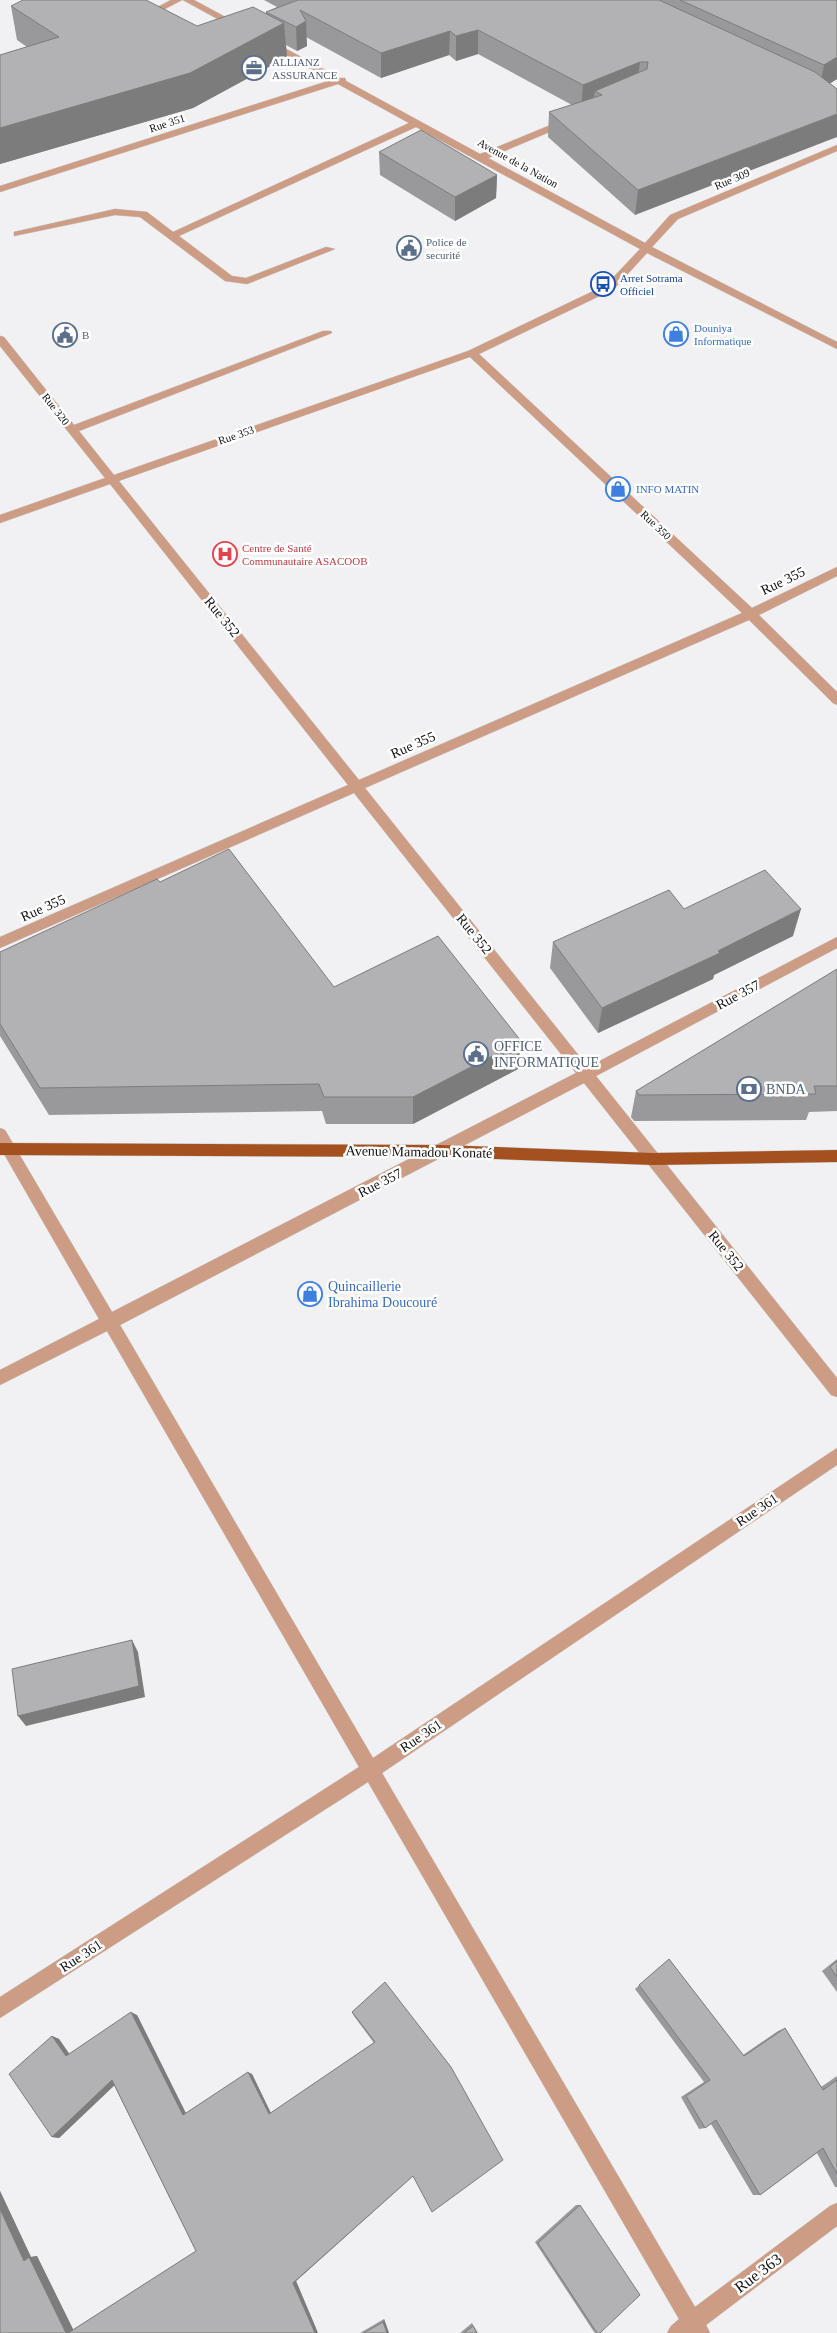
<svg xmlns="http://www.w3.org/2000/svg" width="837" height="2333" font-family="'Times New Roman',serif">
<rect width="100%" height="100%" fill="#f1f1f3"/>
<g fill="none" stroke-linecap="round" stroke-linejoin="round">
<defs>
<g id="minor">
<path d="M171,0h11l-36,19 -7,-2z"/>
<path d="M183,0h11l50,27 -8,2z"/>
<path d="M268,39l72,39h5l1,3 134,73 85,-35h6v4l-83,35 157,85 25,-28 167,-70v6l-159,68 -26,28 185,95v7l-190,-96 -33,36 -135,65 273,254 85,-41v9l-78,39 78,77v13l-4,-2 -84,-83 -384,168 223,279 249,-130v11l-241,128 241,302v19l-6,-2 -247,-312 -464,242 253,433 464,-310v17l-455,308 313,534 135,-101 7,-3v23l-131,99 4,8h-43l4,-7 8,-7 -311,-537 -368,236v-21l359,-230 -252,-436 -107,54v-15l99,-51 -99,-172v-19l5,2 107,182 464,-239 -222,-280 -354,155v-11l348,-152 -238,-301 -110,39v-8l105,-37 -105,-132v-10l4,1 70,88 249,-94h8l1,2 -253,98 35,44 354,-124 138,-66 34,-36 -224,-122 -237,109 53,40 14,2 80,-31 9,2 -88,35 -22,-3 -85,-64 -25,-2 -101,21v-4l101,-23 32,3 26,20 236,-109 -71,-39 -338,108v-6l331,-106 -66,-36 -2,-2zM470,357l272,256 -383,167 -240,-299z"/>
</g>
<path id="major" d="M0,1143l442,2 211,8 184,-3v12l-184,3 -211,-8 -442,-2z"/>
</defs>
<use href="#minor" stroke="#cdcdcf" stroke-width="1"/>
<use href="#major" stroke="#cdcdcf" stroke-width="1"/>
<use href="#minor" fill="#cc9c84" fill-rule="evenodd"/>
<use href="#major" fill="#a4511f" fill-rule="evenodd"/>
</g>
<g fill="#99989a">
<path d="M264,0h573v79l-202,136 -87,-78 1,-25 23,-7 -94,-51 -22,7 -7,-6 -68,23 -75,-41 1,9 -10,5 -11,-6 1,12 -94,51 -193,56v-109l27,-8 -10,-7 -6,-34 186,20 69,-12v-2l11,-5z"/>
<path d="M379,152l118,23 -1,23 -41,23 -75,-46z"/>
<path d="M160,882l174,105 187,54 -3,28 -105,55h-87l-4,-13 -273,4 -49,-79v-84z"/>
<path d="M684,909l109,27 -79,39 -1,4 -115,54 -48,-65 3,-26z"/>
<path d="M837,969v142l-28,1 -3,8 -172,1 -3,-4 5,-26z"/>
<path d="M669,1959l74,96 35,-24 7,-3 36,59 16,-11v111h-2l-18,-34 -57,42h-7l-42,-71 -6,4 -6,1 -18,-32 23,-15 -69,-93z"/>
<path d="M837,1959v33l-15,-21z"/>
<path d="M385,1982l28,194 -117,105 22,52h-318v-142l31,66 6,-1 36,74 123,-79 -82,-166 -55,53 -7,-1v-101l7,3 10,15 68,-39 49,98 66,-39 19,39 103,-70 -20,-27 -2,-4z"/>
<path d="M576,2205h4l20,128h-4l-2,-1 -59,-90z"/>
<path d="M384,2319l5,14h-29z"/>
<path d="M472,2323l6,10h-18z"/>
</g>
<g fill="#7d7c7d">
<path d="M306,21l1,25 -10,5 -1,-24z"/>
<path d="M284,23l3,34 -94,51 -193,56v-36z"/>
<path d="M478,30v24l-22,7v-25z"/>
<path d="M450,31l-1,24 -68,23v-25z"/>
<path d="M837,57v22l-18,11 5,-25z"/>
<path d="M640,62l-3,24 -35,9 -7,-4 -2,14 -12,5 2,-25z"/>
<path d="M837,114v23l-202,78 3,-25z"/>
<path d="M497,175l-1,23 -41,23v-24z"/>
<path d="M801,909l-8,27 -79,39 -1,4 -115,54 4,-25z"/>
<path d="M521,1041l-3,28 -105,55v-27z"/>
<path d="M132,1640l6,12 7,45 -119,29 -8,-10z"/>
<path d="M131,2012l6,3 50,101 -4,-1z"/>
<path d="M52,2036l7,3 14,20 -7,-3z"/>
<path d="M248,2072l4,2 20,42 -3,-2z"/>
<path d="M112,2080l6,2 -59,56 -7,-1z"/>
<path d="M413,2176l-117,105 22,52h-3l-22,-50z"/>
<path d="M0,2191l31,66 6,-1 37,75 -5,2h-3l-42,-72 -24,-52z"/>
<path d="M384,2319l5,14h-2l-4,-11z"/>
</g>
<g fill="#b2b1b3" stroke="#7d7c7d">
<path d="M23,0h123l51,26 56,-19 31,16 -94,50 -190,55v-73l59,-18 -48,-31z"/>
<path d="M298,0h361l156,72 22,17v25l-199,76 -89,-78 53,-17 -7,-4 52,-22 1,-7h-8l-57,23 -105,-55 -22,6 -6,-5 -69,22 -81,-43 6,11 -10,6 -30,-15z"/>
<path d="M680,0h157v57l-13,8z"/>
<path d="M421,130l76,45 -42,22 -76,-45z"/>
<path d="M229,849l105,138 104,-51 83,105 -108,56h-89l-5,-13 -279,4 -40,-64v-72l157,-73 3,3z"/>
<path d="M765,870l36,39 -83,42 2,2 -118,55 -49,-66 116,-52 15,19z"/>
<path d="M837,969v117h-23l2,8 -177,1 -3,-4z"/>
<path d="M132,1640l7,46 -121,30 -6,-47z"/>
<path d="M669,1959l75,97 41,-28 38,62 14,-10v94l-14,-26 -63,47 -44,-75 -11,8 -19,-32 24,-16 -71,-95z"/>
<path d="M837,1961v16l-7,-10z"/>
<path d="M385,1982l66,85 52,93 -71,52 -19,-36 -120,107 22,50h-247l128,-82 -84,-171 -60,57 -43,-63 43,-38 14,20 65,-44 52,103 65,-43 21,42 106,-72 -23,-30z"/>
<path d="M580,2205l60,90 -40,38h-3l-59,-90z"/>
<path d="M0,2209l24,52 5,-4 37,76h-66z"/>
<path d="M383,2322l4,11h-23z"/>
<path d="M473,2326l4,7h-13z"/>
</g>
<defs>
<symbol id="office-ring" viewBox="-11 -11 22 22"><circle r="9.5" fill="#fff" stroke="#5c6f8a" stroke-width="1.5"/><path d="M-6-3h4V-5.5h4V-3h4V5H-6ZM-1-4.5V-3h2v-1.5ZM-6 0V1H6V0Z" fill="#5c6f8a"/></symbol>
<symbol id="civic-ring" viewBox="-11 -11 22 22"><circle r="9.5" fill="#fff" stroke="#5c6f8a" stroke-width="1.5"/><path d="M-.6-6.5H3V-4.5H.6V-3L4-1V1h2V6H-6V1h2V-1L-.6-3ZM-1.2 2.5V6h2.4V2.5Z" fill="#5c6f8a"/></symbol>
<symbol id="bus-ring" viewBox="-11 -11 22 22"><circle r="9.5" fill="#fff" stroke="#1a4fb4" stroke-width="1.5"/><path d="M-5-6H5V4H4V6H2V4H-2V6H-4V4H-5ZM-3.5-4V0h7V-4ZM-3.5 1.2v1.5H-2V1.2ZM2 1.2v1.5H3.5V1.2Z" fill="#1a4fb4"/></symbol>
<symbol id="shop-ring" viewBox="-11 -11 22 22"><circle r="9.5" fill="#fff" stroke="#3f7fe0" stroke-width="1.5"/><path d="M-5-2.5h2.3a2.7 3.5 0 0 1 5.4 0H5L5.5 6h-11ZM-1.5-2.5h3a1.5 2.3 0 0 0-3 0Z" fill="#3f7fe0"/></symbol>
<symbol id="hospital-ring" viewBox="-11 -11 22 22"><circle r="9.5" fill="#fff" stroke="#e0444e" stroke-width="1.5"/><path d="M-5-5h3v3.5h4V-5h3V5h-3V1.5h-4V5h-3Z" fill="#e0444e"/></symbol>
<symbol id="bank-ring" viewBox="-11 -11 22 22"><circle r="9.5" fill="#fff" stroke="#5c6f8a" stroke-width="1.5"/><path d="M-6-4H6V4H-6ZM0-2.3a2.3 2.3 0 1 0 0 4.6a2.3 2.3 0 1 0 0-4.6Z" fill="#5c6f8a"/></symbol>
</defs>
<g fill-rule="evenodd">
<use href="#office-ring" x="240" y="54" width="28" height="28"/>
<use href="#civic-ring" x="395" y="234" width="28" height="28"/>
<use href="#bus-ring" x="589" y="270" width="28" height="28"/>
<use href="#shop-ring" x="662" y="320" width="28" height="28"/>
<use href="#civic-ring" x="51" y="321" width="28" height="28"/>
<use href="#shop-ring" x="604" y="475" width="28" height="28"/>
<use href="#hospital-ring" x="211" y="540" width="28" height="28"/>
<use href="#civic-ring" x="462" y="1040" width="28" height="28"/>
<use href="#bank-ring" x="735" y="1075" width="28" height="28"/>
<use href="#shop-ring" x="296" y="1280" width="28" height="28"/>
</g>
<g text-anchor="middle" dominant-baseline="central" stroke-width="5" stroke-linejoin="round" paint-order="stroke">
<g font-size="11" fill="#4e5e75" stroke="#fff" text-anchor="start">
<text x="272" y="62">ALLIANZ<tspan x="272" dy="13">ASSURANCE</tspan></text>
<text x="426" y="242">Police de<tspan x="426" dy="13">securité</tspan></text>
<text x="82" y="335">B</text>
</g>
<g font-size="11" fill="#111" stroke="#fff">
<text transform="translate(167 123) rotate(-18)">Rue 351</text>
<text transform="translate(518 163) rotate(29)">Avenue de la Nation</text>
<text transform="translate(732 179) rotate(-23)">Rue 309</text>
<text transform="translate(56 409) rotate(52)">Rue 320</text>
<text transform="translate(236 435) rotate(-19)">Rue 353</text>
<text transform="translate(656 525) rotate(43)">Rue 350</text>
</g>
<g font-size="11" fill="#164399" stroke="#fff" text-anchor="start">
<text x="620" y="278">Arret Sotrama<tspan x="620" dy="13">Officiel</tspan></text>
</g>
<g font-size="11" fill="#366cbe" stroke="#fff" text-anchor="start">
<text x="694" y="328">Douniya<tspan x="694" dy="13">Informatique</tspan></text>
<text x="636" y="489">INFO MATIN</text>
</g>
<g font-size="11" fill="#be3a42" stroke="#fff" text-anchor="start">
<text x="242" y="548">Centre de Santé<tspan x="242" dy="13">Communautaire ASACOOB</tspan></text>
</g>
<g font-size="14" fill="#111" stroke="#fff">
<text transform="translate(783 581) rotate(-26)">Rue 355</text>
<text transform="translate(222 617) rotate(51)">Rue 352</text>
<text transform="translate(413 745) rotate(-24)">Rue 355</text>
<text transform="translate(43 908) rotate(-24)">Rue 355</text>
<text transform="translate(474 934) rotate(51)">Rue 352</text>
<text transform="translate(738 995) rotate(-28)">Rue 357</text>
<text transform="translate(419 1152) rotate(1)">Avenue Mamadou Konaté</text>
<text transform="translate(380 1183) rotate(-27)">Rue 357</text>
<text transform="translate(726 1251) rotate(51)">Rue 352</text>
<text transform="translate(757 1510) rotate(-34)">Rue 361</text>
<text transform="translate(421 1736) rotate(-34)">Rue 361</text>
<text transform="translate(81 1956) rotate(-33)">Rue 361</text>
</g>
<g font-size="14" fill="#4e5e75" stroke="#fff" text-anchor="start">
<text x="494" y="1046">OFFICE<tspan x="494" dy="16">INFORMATIQUE</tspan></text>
<text x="766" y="1089">BNDA</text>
</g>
<g font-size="14" fill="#366cbe" stroke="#fff" text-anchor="start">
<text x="328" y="1286">Quincaillerie<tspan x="328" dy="16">Ibrahima Doucouré</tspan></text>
</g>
<g font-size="16" fill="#111" stroke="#fff">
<text transform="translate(758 2273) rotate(-37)">Rue 363</text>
</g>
</g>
</svg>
